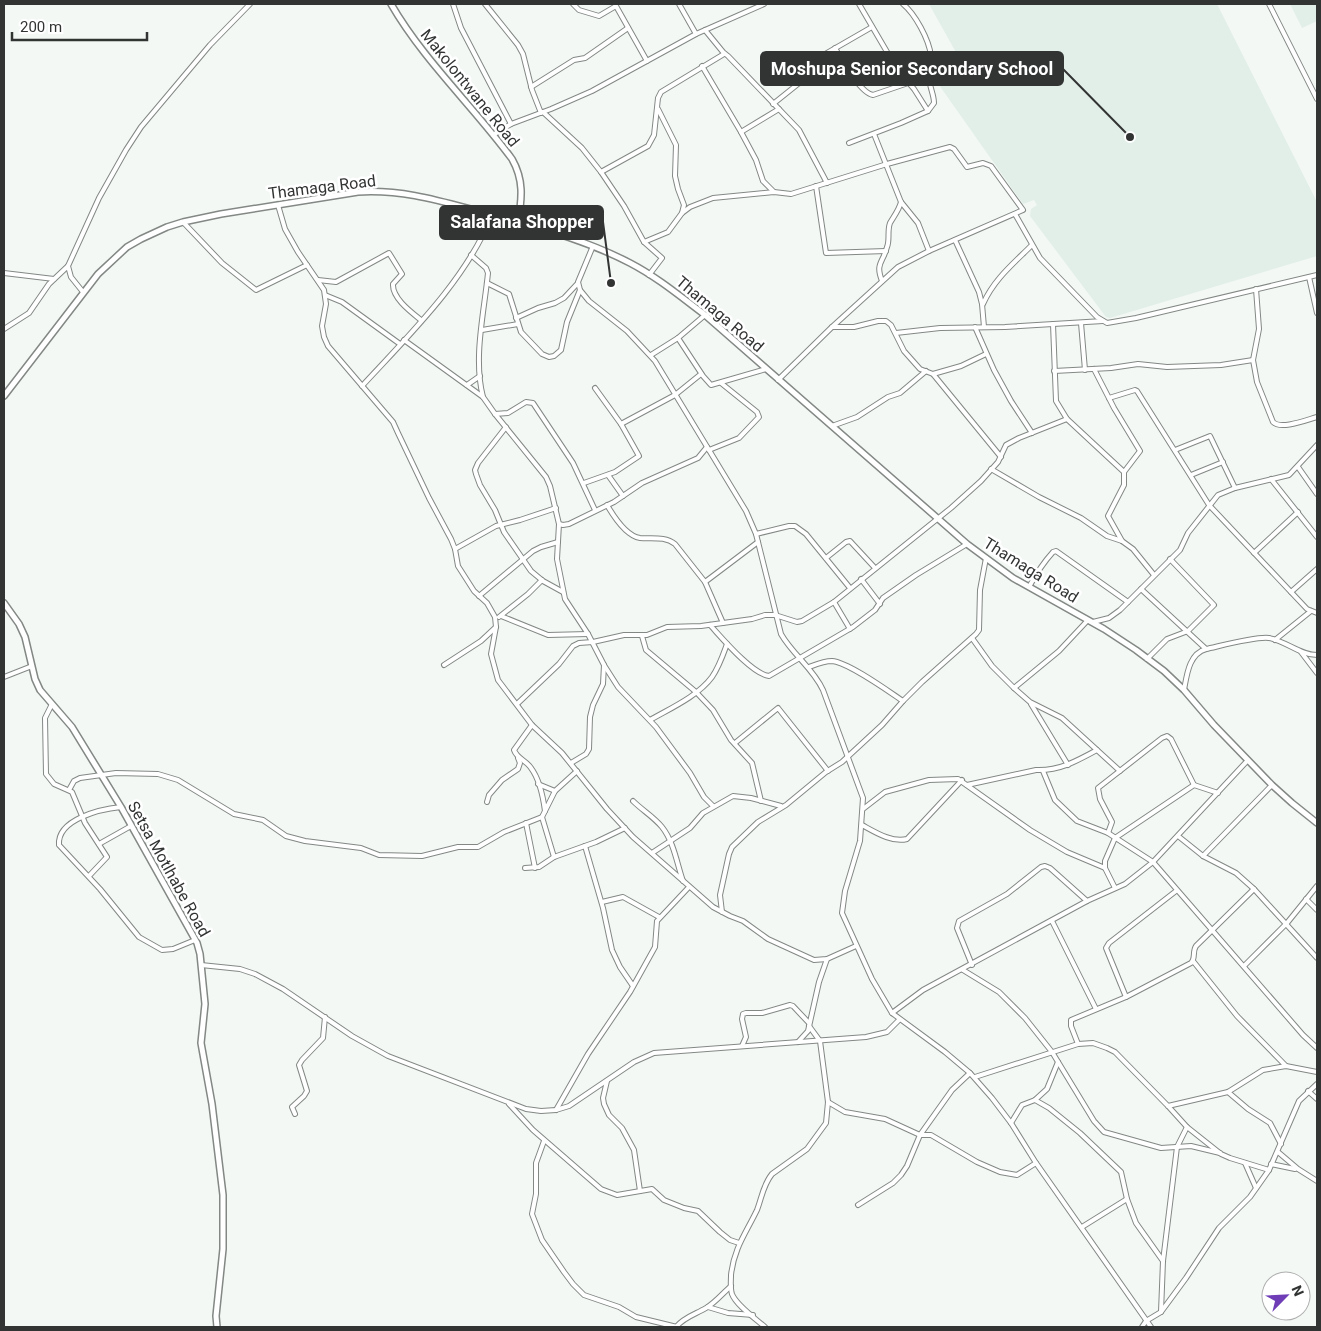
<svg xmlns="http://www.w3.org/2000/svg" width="1321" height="1331" font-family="Roboto,sans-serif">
<rect width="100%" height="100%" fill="#f3f8f5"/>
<g fill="#e2efe8">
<path d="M929,4h288l100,198v54l-207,62 -4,-1 -76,-101 1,-7 6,-4 -3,-5 -11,4 -91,-129 26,-19z"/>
<path d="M1290,4h27v17l-15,7z"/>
</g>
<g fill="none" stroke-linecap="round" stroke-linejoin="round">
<defs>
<g id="street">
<path d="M453,4l8,24 50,96"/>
<path d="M485,4l33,41 5,9 9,36 9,23"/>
<path d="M573,4l6,6 20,6 17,-10 31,55"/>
<path d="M679,4l17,30"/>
<path d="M859,4l38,65 17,20 14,22"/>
<path d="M1269,4l48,95"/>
<path d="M705,30l18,22 5,4 71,74 28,53"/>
<path d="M835,48c7,12 25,45 38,47l35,-12"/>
<path d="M702,66l39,66 15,28 7,21 11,11"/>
<path d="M531,87l43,-27 11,-2 43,-30"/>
<path d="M773,104l25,-20 15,-23 59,-34"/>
<path d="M658,109l18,36 -1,31 3,13 6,16 -2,8"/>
<path d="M543,112l39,36 19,24 23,34 20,36 18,16 -13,17"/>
<path d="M741,132l38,-23"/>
<path d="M874,134l27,68 17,21 11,28"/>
<path d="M493,135l18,-11 40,-15 41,-18 104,-57 68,-30"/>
<path d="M849,143l52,-20 27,-12 6,-8c0,-7 -3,-13 -4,-19 -1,-10 2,-19 1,-28 -2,-17 -16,-42 -28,-52"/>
<path d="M601,172l47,-26 6,-11 4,-37 3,-6 63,-38"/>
<path d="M816,186l10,67 60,-2"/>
<path d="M278,205l7,24 13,23 26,38 2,14 -4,22 2,11 4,9 65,76 5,11 31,65 22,41 4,10 3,17 16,25 13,12 8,14 1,10 -5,27 7,26 34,45 30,28 45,56 26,28 80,70 17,9 13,5 25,18 46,21 13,-1 29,-13"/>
<path d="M1015,214l25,44 57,59 10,6 29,-5 181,-43"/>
<path d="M183,222l39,41 34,27 51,-25"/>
<path d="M955,240l24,52 3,12 2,23"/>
<path d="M644,242l24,-10 14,-19 8,-6 23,-9 61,-6 17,2 96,-30 63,-17 4,2 13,18 16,-4 8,3 32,44 -94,41 -31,16 -66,60 -54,53"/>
<path d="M593,246l-15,36 2,8 9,11 38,30 28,30 91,150 10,23 25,100c12,21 32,34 42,56l40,108 -3,43 -15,50 -3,22 30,66 20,34 53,39 25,21 22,25 19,25 25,40 115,164"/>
<path d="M471,255l15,13 2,5c-4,40 -15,85 -5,124"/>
<path d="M4,273l50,6"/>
<path d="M1309,277l8,36"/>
<path d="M318,280l18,2 53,-29 13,21 -9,10c-1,14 18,28 28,36"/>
<path d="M882,281c-7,-18 1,-18 5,-34 3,-7 0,-16 3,-24 4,-7 9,-13 11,-21"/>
<path d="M487,283l22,11 12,38 21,22 7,3 5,-1 7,-6 6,-28 13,-32"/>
<path d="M1256,289l3,40 -6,31 4,22 16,40c8,8 33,-2 44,-5"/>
<path d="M83,292l-12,-15 -3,-11 31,-68 27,-48 15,-23 69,-82 40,-41"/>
<path d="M325,295l17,7 58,42"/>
<path d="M983,304c11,-25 31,-41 49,-59"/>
<path d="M516,318l22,-10 17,-5 9,-5 14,-15"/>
<path d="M1081,323l4,47"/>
<path d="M1053,324l3,77 11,18 57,53"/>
<path d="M832,327h22l24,-6h8l5,4 13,26 16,18 13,5 68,83"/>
<path d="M975,327l19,43 17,31 21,32"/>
<path d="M4,329l25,-16 20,-29 19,-18"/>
<path d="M482,330l36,-6"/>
<path d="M896,333l44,-5 65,-1 98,-6"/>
<path d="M678,338l25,38 8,9 55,-16"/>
<path d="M404,340l79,57 12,17 51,63 4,9 9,38 -2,35 8,40 23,35 16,31 14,22 38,40 34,46 14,24 9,9"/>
<path d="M651,355l27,-17 27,-23"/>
<path d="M1094,369l20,39 26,43 -16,21v13l-16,31 14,25"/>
<path d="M1054,371l57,-3 27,-4 29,3 54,-2 32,-5"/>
<path d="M933,374l28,-8 25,-12"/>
<path d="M467,385l13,-9"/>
<path d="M362,386c47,-51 104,-106 130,-171"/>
<path d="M1109,398l26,-8 2,1 72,114 98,104 10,4"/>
<path d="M495,414l13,-1 18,-11 7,1 40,60 22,47"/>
<path d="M621,424l54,-29 26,-21"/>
<path d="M832,426l25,-9 31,-20 12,-4 26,-22"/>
<path d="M506,427l-28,36 -3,7 1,4 4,11 15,25 9,22 27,39 12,10 20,11"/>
<path d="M709,450l30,-12 20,-21 -2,-5 -36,-29"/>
<path d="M1175,450l35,-14 25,52"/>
<path d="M1298,467l19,27"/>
<path d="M991,469l48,28 42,21 26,18 15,5 11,8 21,26"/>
<path d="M608,475l15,21"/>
<path d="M1191,475l32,-13"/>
<path d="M1271,479l46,58"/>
<path d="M584,483l31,-11 24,-16 -18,-32 -26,-36"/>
<path d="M607,505c7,12 19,31 33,33 12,1 25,-2 35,6l30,38 18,41"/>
<path d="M559,524l4,1 6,-1 45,-22 28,-19 56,-25 9,-11"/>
<path d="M756,534l33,-8h6l11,8 44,54"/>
<path d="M455,549l41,-23 24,-6 36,-12"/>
<path d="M1254,553l44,-41"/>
<path d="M826,558l20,-16 4,-1 25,27"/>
<path d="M861,579l19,25"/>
<path d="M705,582l53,-40"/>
<path d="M1029,587c7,-13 14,-24 24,-35l3,-1 72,51"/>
<path d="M1141,589l65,60"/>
<path d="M1291,592l26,-23"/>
<path d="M479,596l54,-45 8,-4 17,-5"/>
<path d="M834,602l16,27"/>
<path d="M501,616l47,19 40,-1"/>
<path d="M499,617l29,-23 14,-14"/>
<path d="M1093,622l16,-4 11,-8 60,-60 8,-17 30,-38 17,-7 54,-13 28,-30"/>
<path d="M710,625c12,13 42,49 59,51l84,-49 22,-17 8,-12 33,-23 51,-31"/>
<path d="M642,636l4,14 50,42 17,18 18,30 21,23 9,38"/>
<path d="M972,638l20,28 22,22 16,14 32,16 58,53"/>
<path d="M1275,640l36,-29"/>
<path d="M1301,652l16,21"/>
<path d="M1147,659l20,-20 21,-8 26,-26 -44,-46"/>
<path d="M444,665l37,-24 15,-14"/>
<path d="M809,667c8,-3 15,-6 23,-6 16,1 56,30 71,40"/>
<path d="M4,677l28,-11"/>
<path d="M1014,688l45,-37 29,-31"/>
<path d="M1184,690c3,-16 5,-36 22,-41 14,-3 51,-13 63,-11 17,3 31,17 48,17"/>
<path d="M52,704l-7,14 1,56 8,10 18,8 13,31 22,34 -18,19"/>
<path d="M517,704l42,-40 14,-18 6,-3 14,-1 31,-7h23l20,-8 34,-1 51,-7 13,-4h10l22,7 5,-1 32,-19 117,-94 30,-27 17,-19 8,-17 13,-7 48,-19"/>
<path d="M1031,704l37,61"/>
<path d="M650,720c21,-12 48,-24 62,-43 7,-10 11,-22 15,-33"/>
<path d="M532,725l-18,25c3,9 12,10 17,18 9,12 12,28 14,43"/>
<path d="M735,743l43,-35 50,63"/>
<path d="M571,763l15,-9 3,-5 1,-32 3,-12 10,-21 1,-19"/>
<path d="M1043,771l12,29 22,21 31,12 45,29 150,173 14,13"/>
<path d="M538,784l17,7"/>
<path d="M967,785l69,-15c23,1 41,-9 61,-20"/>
<path d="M69,790l5,-9 6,-3 36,-5 42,1 20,6 56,34 29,6 23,16 19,5 56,7 18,7 43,1 36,-9h20l26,-15 38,-15 13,-26 22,-20"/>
<path d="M633,801c9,9 21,16 29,26 12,15 15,37 21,54"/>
<path d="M487,802l2,-7 13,-15 16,-11 2,-6 -2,-5"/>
<path d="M121,807c-20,2 -64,12 -62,38l41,44 39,48 23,13 11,-1 22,-9"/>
<path d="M863,809l22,-17 44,-12 29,-1 72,51 37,22 38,16"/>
<path d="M542,817l12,40"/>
<path d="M526,823l9,45"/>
<path d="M862,825c13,7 30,18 45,14l55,-59"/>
<path d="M1108,833l4,-11 -12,-23 -2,-11 64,-50 5,-2 4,3 23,46"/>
<path d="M1178,836l25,20 33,17 18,16 63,69"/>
<path d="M99,844l32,-18"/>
<path d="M585,846l18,62 9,42 8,17 13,19"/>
<path d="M652,853l38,-25 13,-15 30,-17 18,2 30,8"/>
<path d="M1203,856l69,-71"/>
<path d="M525,868l14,-1 15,-10 42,-15 29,-14"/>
<path d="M1115,888l-10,-20v-7l10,-23 79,-53 24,8"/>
<path d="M1306,899l11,11"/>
<path d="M602,902l21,-5 36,20"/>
<path d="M722,912l-2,-17 9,-41 3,-7 26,-25 28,-17 40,-33 16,-10 40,-37 21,-24 19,-19 54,-48 3,-4 1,-40 6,-32"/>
<path d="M1052,921l44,88"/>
<path d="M1193,961l44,55 49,50"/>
<path d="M201,965l39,4 15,5 28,15 69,47 36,20 138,53 15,2 15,-1 13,-4 65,-44 20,-9 212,-16 21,-5 12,-12"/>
<path d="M972,965l-15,-37 2,-7 48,-27 34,-27 4,-1 5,2 37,33"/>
<path d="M1244,966l43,-43 30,-37"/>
<path d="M963,970l36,22 26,26 27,34 42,69 10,11 57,16 30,-2 29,7"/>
<path d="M1126,997l-20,-49 3,-5 67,-52"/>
<path d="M892,1013l31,-23 164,-89 38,-17 28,-22 95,-102"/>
<path d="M798,1042l10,-11 11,-49 8,-23"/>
<path d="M1078,1044l-7,-18v-6l55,-23 65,-34c5,-5 1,-11 5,-17l58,-57"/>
<path d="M742,1046l4,-9 -4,-18 1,-5 3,-1h16l28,-8 3,1 16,17"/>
<path d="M975,1077l103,-33 15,-1 14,5 8,4 53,54 19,21 34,27 9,4 39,12"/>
<path d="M607,1081l-4,17 1,6 5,11 13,13 12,22 6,41"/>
<path d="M1308,1091l9,8"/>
<path d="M1228,1092l20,17 22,14 11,21"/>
<path d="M1035,1100l14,8 31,25 41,39 6,27 9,24 27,38"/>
<path d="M828,1102l17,10 40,7 35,16h11l46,27 23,10 17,3 19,-12"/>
<path d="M509,1104l24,26 68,59 16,6 35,-6 12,11 20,8 14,3 22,21 10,8 9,3"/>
<path d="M1168,1106l60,-14 35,-22 23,-4 31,6"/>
<path d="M556,1110l32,-56 42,-62 25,-45 2,-26 32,-34"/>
<path d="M295,1114l-3,-7 12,-11 3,-5 -8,-26 3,-5 21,-22 2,-21"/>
<path d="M1011,1123l11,-18 13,-5 12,-11 11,-27"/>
<path d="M544,1141l-8,22v31l-4,20 10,26 22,32 9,12 11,11 35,12 17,10 41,10"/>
<path d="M1278,1152l20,17 19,12"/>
<path d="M1245,1163l11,25"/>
<path d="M1271,1164l24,5"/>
<path d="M858,1205l35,-22 8,-8 6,-9 13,-31 32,-45 18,-17"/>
<path d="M1082,1227l45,-28"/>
<path d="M708,1307l20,6 25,2"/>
<path d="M1161,1312l2,-51 14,-114 10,-20"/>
<path d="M676,1327c8,-10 20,-13 30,-19 9,-5 17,-15 25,-22"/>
<path d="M765,1327c-9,-8 -29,-22 -33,-33 -2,-6 -1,-13 -1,-19 3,-27 15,-42 26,-65 5,-13 6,-25 15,-36l35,-25 19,-26 2,-21 -8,-61 -11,-15"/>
<path d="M1142,1327l4,-6 15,-9 25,-34 33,-50 31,-31 19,-27 30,-69 18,-17"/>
</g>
<g id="secondary">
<path d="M391,4c33,57 82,102 121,155 12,21 10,39 6,63"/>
<path d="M4,396l94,-122 29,-27 14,-8 26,-12 16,-5 38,-8 137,-22c49,-3 88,11 135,23 46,13 93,25 137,48 27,14 51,34 75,52l262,229 46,34 91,51 32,21 28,21 20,19 30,35 58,60 20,18 25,20"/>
<path d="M4,603l15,21 6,13 10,42 5,11 32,37 49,80 76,136 3,11 5,50 -4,39 11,61 11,91v54l-7,67 1,11"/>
</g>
</defs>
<use href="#street" stroke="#838885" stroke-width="6"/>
<use href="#secondary" stroke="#838885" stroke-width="8"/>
<use href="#street" stroke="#fff" stroke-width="4"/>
<use href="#secondary" stroke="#fff" stroke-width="5"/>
</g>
<g text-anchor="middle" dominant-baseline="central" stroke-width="5" stroke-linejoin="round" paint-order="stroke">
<g font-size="16" fill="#323433" stroke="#fff">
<text transform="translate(470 88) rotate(51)">Makolontwane Road</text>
<text transform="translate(322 187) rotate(-7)">Thamaga Road</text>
<text transform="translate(720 314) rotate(40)">Thamaga Road</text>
<text transform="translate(1031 570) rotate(32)">Thamaga Road</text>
<text transform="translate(169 869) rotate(61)">Setsa Motlhabe Road</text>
</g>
</g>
<path fill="none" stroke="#323433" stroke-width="2" d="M1130 137L1063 69M611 283L603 222"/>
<g fill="#323433" stroke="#fff" stroke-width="2">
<circle cx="1130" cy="137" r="5"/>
<circle cx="611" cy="283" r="5"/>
</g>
<g fill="#323433" stroke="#323433" stroke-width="2">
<rect x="761" y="52" width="302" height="33" rx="5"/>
<rect x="440" y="206" width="163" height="33" rx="5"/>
</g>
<g font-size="18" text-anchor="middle" font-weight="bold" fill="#fff">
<text x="912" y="75">Moshupa Senior Secondary School</text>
<text x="522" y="228">Salafana Shopper</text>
</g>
<rect width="1321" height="1331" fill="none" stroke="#323433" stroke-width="10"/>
<g transform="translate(1286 1296) rotate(66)"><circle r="24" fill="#ffffff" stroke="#adaead"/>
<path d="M0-4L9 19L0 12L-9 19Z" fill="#6f3eb6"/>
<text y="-8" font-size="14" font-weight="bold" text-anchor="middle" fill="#323433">N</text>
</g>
<path d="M12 32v8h135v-8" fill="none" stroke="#323433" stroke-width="2.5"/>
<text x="20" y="32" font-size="15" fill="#323433" stroke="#ffffff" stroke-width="4" paint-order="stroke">200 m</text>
</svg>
